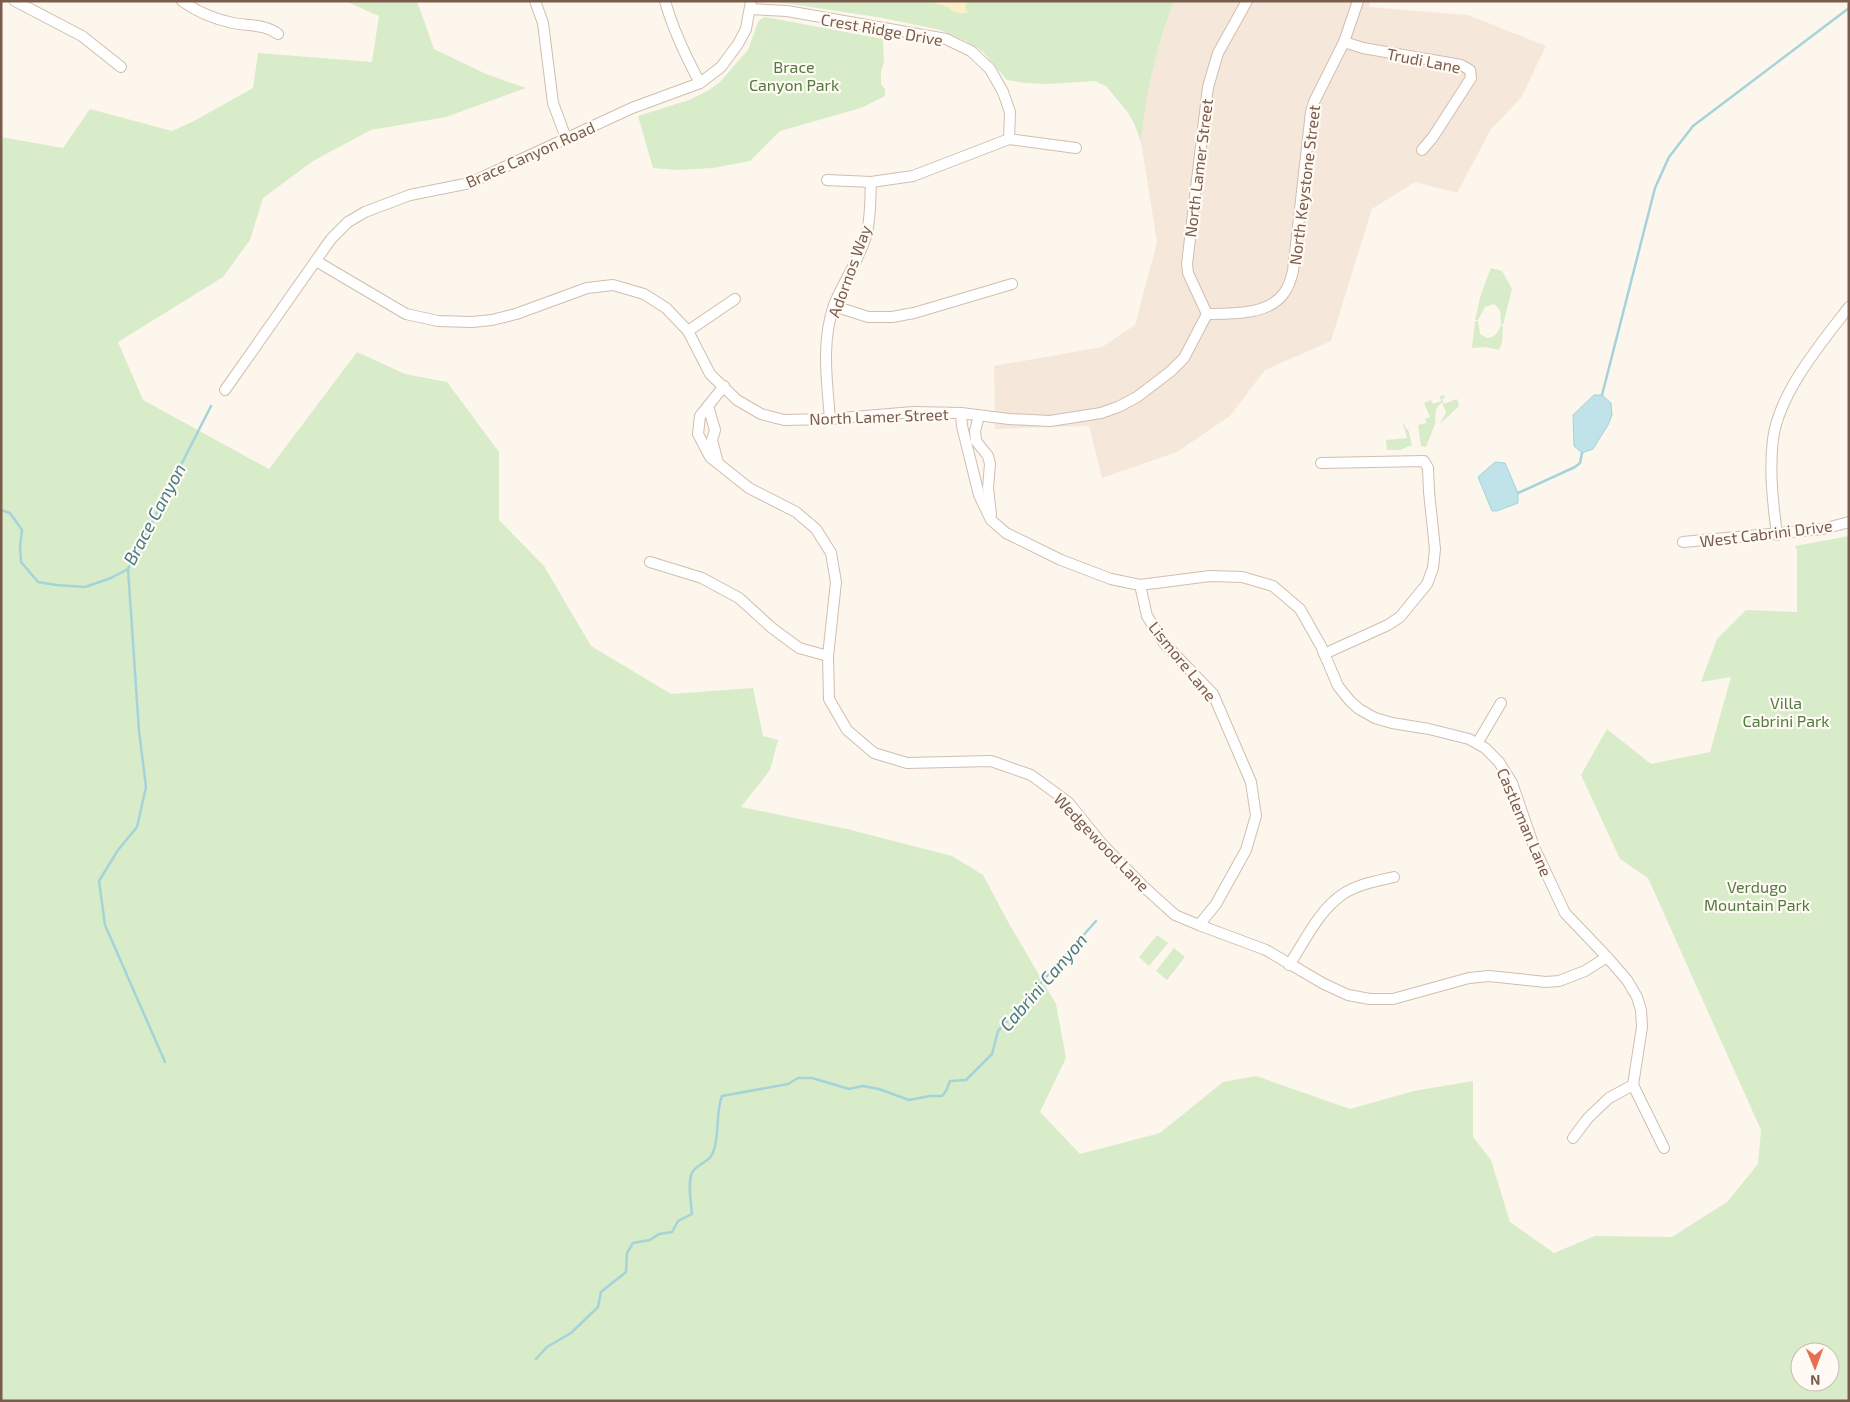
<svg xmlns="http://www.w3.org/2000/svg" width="1850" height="1402" font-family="'Exo 2',sans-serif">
<rect width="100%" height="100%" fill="#fdf6ec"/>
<path fill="#f5e8da" d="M1174,1h197l-2,6 99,8 78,31 -25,52 -30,31 -34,64 -42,-11 -43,27 -41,132 -66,29 -35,46 -53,36 -75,26 -13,-52 -94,3 -1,-63 108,-19 33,-22 22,-83 -16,-100 3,-32 5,-30 15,-51z"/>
<g fill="#d8ecc9" fill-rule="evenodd">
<path d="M345,1h72l17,48 52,25 40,14 -80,29 -75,13 -58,31 -50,37 -13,42 -27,37 -105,65 25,58 126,69 88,-117 48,22 42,8 52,70v68l45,46 47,80 80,48 82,-6 10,48 15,4 -8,30 -29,37 106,22 105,27 31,19 24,45 49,84 10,54 -26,54 40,42 80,-21 63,-51 33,-6 94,33 64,-18 59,-10v56l18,23 19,62 44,31 41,-17 77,1 55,-35 31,-38 3,-34 -113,-252 -28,-19 -39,-84 26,-46 44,35 59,-12 21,-75 -30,5 16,-43 29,-29 51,2v-62l-2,-4 54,-10v865h-1848v-1264l62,11 27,-39 82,22 22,-10 59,-33 5,-35 114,9 7,-46zM1800,1352h30v30h-30z"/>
<path d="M771,1h403c-18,48 -28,90 -33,141l-7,-19 -8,-13 -20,-24 -11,-5 -48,3 -21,-1 -19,-3 -24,-28 -17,-11 -26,-11 -57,-12z"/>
<path d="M765,17l118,22 1,22 -3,11v12l4,5v7l-24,12 -81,23 -30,30 -37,7 -36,2 -24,-2 -15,-52 51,-16 20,-10 10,-7 29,-33 10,-28 3,-3z"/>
<path d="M1491,268l11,3 10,18 -9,36 -2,-1 -1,-14 -6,-6 -9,3 -7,13h-3l6,-26z"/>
<path d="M1475,321h3l2,13 7,4c8,0 11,-6 14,-13l2,1 -1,16 -3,8 -14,-3 -13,1z"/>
<path d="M1444,395l1,3 -3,1 2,5 13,-5 2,7 -19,18 6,-12 -4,-10 -6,7 -1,15 -9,23 -5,-1 -3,-21 9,-2 -2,-4 5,-2 -6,-14 7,-3 2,4 8,-3 -1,-5z"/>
<path d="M1404,423l2,6h2l4,16 -12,5h-13l-1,-10 21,-2 -4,-14z"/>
<path d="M1157,935l11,8 -19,23 -10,-9z"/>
<path d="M1174,948l11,9 -18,23 -11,-9z"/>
</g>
<path fill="#fcefc7" d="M931,1h36l-2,6 3,5c-11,5 -16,-4 -26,-7 -5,-1 -7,-1 -11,-4z"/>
<g fill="#bfe3e8" stroke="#a5d3da">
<path d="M1594,395h8l9,8 1,12 -4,10 -15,24 -11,4 -8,-7 -1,-31z"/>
<path d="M1495,462l10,1 13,30v10l-21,8h-5l-14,-34z"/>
</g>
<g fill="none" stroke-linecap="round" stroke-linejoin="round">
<g stroke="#a5d3da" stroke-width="2.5">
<path d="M1602,395l53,-207 14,-31 24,-31 156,-118"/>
<path d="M1518,493l57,-26 5,-4 2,-10"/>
<path d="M1,510l9,3 12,17 -2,17 1,15 17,20 18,3 29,2 26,-9 17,-9 83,-163"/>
<path d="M128,569l11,162 7,56 -9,40 -19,23 -19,31 6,44 60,137"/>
<path d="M536,1359l11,-12 24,-14 27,-26 3,-15 25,-20 1,-19 6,-10 17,-3 9,-6 13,-2 6,-11 14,-7c-1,-10 -5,-35 1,-43 9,-11 18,-7 22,-25 4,-16 1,-34 7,-50l66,-12 10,-6h14l37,11 14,-3 16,3 30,11 21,-4h12l4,-5 4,-10 16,-1 26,-26 6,-23 98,-110"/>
</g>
<defs>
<g id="minor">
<path d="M15,1l67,35 39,31"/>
<path d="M182,1c15,11 32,18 51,22 15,3 32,1 45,11"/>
<path d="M535,1l8,22 10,80 13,35"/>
<path d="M665,1c8,29 21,56 35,82"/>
<path d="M750,9l37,2 159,28 25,12 19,18 13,23 7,20 -1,27"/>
<path d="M1344,42l19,6 98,17 9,5 1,8 -38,59 -11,13"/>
<path d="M827,180l44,2 42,-6 96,-37 67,9"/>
<path d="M316,261l90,53 32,7 34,1 20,-2 24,-6 71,-26 26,-3 31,9 22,14 22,23 22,43 27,26 24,14 23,6 46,-1 83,-7 48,1 48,6 41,2 51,-8 17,-6 19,-10 34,-26 13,-13 23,-44 -19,-41 -1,-9 21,-177 10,-34 29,-52"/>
<path d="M834,306l34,11h24l22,-4 98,-29"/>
<path d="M1207,314c24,0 62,1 77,-21 5,-6 7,-14 9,-22l18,-159 3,-10 30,-60 14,-41"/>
<path d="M688,331l47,-32"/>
<path d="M724,386l-24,30 -2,18 12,23 39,31 47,24 20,17 15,24 5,29 -8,74 1,43 18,31 27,23 33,10 84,-2 40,14 37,27 34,42 42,43 31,28 24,10 67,25 58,34 24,11 22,4h23l76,-21 20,-2 57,6 13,-1 26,-10 22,-14"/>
<path d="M225,390l106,-151 17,-17 17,-10 45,-17 60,-12 162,-75 68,-25 21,-16 17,-23 8,-15 5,-28"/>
<path d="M708,406l7,24 -3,10 6,23"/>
<path d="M961,413l1,13 17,69 12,25 15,13 55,27 50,19 29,6 70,-9 32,1 31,9 27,23 21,37 17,40 12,15 9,8 16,9 17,5 37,6 40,10 16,9 14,14 13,21 22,64 31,66 42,44 20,23 10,17 4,13 1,17 -9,58 31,63"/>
<path d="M979,416l-4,15 1,10 12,15 2,8 -2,24 3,27"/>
<path d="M830,419c-3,-38 -9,-77 4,-114 9,-23 25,-45 32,-69 5,-17 4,-36 5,-54"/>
<path d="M1321,463l103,-2 4,7 1,24 6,57 -2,19 -6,16 -27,33 -12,8 -64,29"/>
<path d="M1777,535c-4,-32 -8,-64 -4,-96 6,-46 48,-96 76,-132"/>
<path d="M1683,542l140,-13 26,-7"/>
<path d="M650,562l52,16 37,20 33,30 27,20 29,8"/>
<path d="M1140,585l7,31 17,27 49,51 38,88 5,34 -10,34 -30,54 -17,21"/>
<path d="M1478,742l23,-39"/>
<path d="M1289,965c16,-24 30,-55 54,-71 15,-10 34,-13 51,-17"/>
<path d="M1573,1138l15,-20 21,-20 24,-13"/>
</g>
</defs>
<use href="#minor" stroke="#d1beb0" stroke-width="12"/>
<use href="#minor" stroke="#fff" stroke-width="10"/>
</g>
<g text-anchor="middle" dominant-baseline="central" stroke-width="4.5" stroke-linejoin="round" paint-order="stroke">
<g font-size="16" fill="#7a5c4d" stroke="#fffaf3">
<text transform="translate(882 29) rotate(10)">Crest Ridge Drive</text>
<text transform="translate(1424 60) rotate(11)">Trudi Lane</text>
<text transform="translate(530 154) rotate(-24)">Brace Canyon Road</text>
<text transform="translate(1198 168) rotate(-83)">North Lamer Street</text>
<text transform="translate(1304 185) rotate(-83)">North Keystone Street</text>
<text transform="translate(849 271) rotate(-70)">Adornos Way</text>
<text transform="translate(879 416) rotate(-2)">North Lamer Street</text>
<text transform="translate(1766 533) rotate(-7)">West Cabrini Drive</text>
<text transform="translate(1183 661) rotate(51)">Lismore Lane</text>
<text transform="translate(1525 822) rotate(67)">Castleman Lane</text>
<text transform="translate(1102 842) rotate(46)">Wedgewood Lane</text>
</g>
<g font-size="16" fill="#537a41" stroke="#fffaf3">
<text x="794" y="66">Brace<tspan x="794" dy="18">Canyon Park</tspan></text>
<text x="1786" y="702">Villa<tspan x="1786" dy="18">Cabrini Park</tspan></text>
<text x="1757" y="886">Verdugo<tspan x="1757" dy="18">Mountain Park</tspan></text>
</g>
<g font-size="18" font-style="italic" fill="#437c86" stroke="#fffaf3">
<text transform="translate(154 514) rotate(-62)">Brace Canyon</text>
<text transform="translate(1043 982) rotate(-49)">Cabrini Canyon</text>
</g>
</g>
<rect width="1850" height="1402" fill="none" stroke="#7a5c4d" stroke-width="5"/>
<g transform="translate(1815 1367) rotate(179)"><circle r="24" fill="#fffaf3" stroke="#cabbb1"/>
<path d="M0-4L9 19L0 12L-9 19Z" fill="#e76f51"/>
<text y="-8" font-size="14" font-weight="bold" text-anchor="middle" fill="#7a5c4d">N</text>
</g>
</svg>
